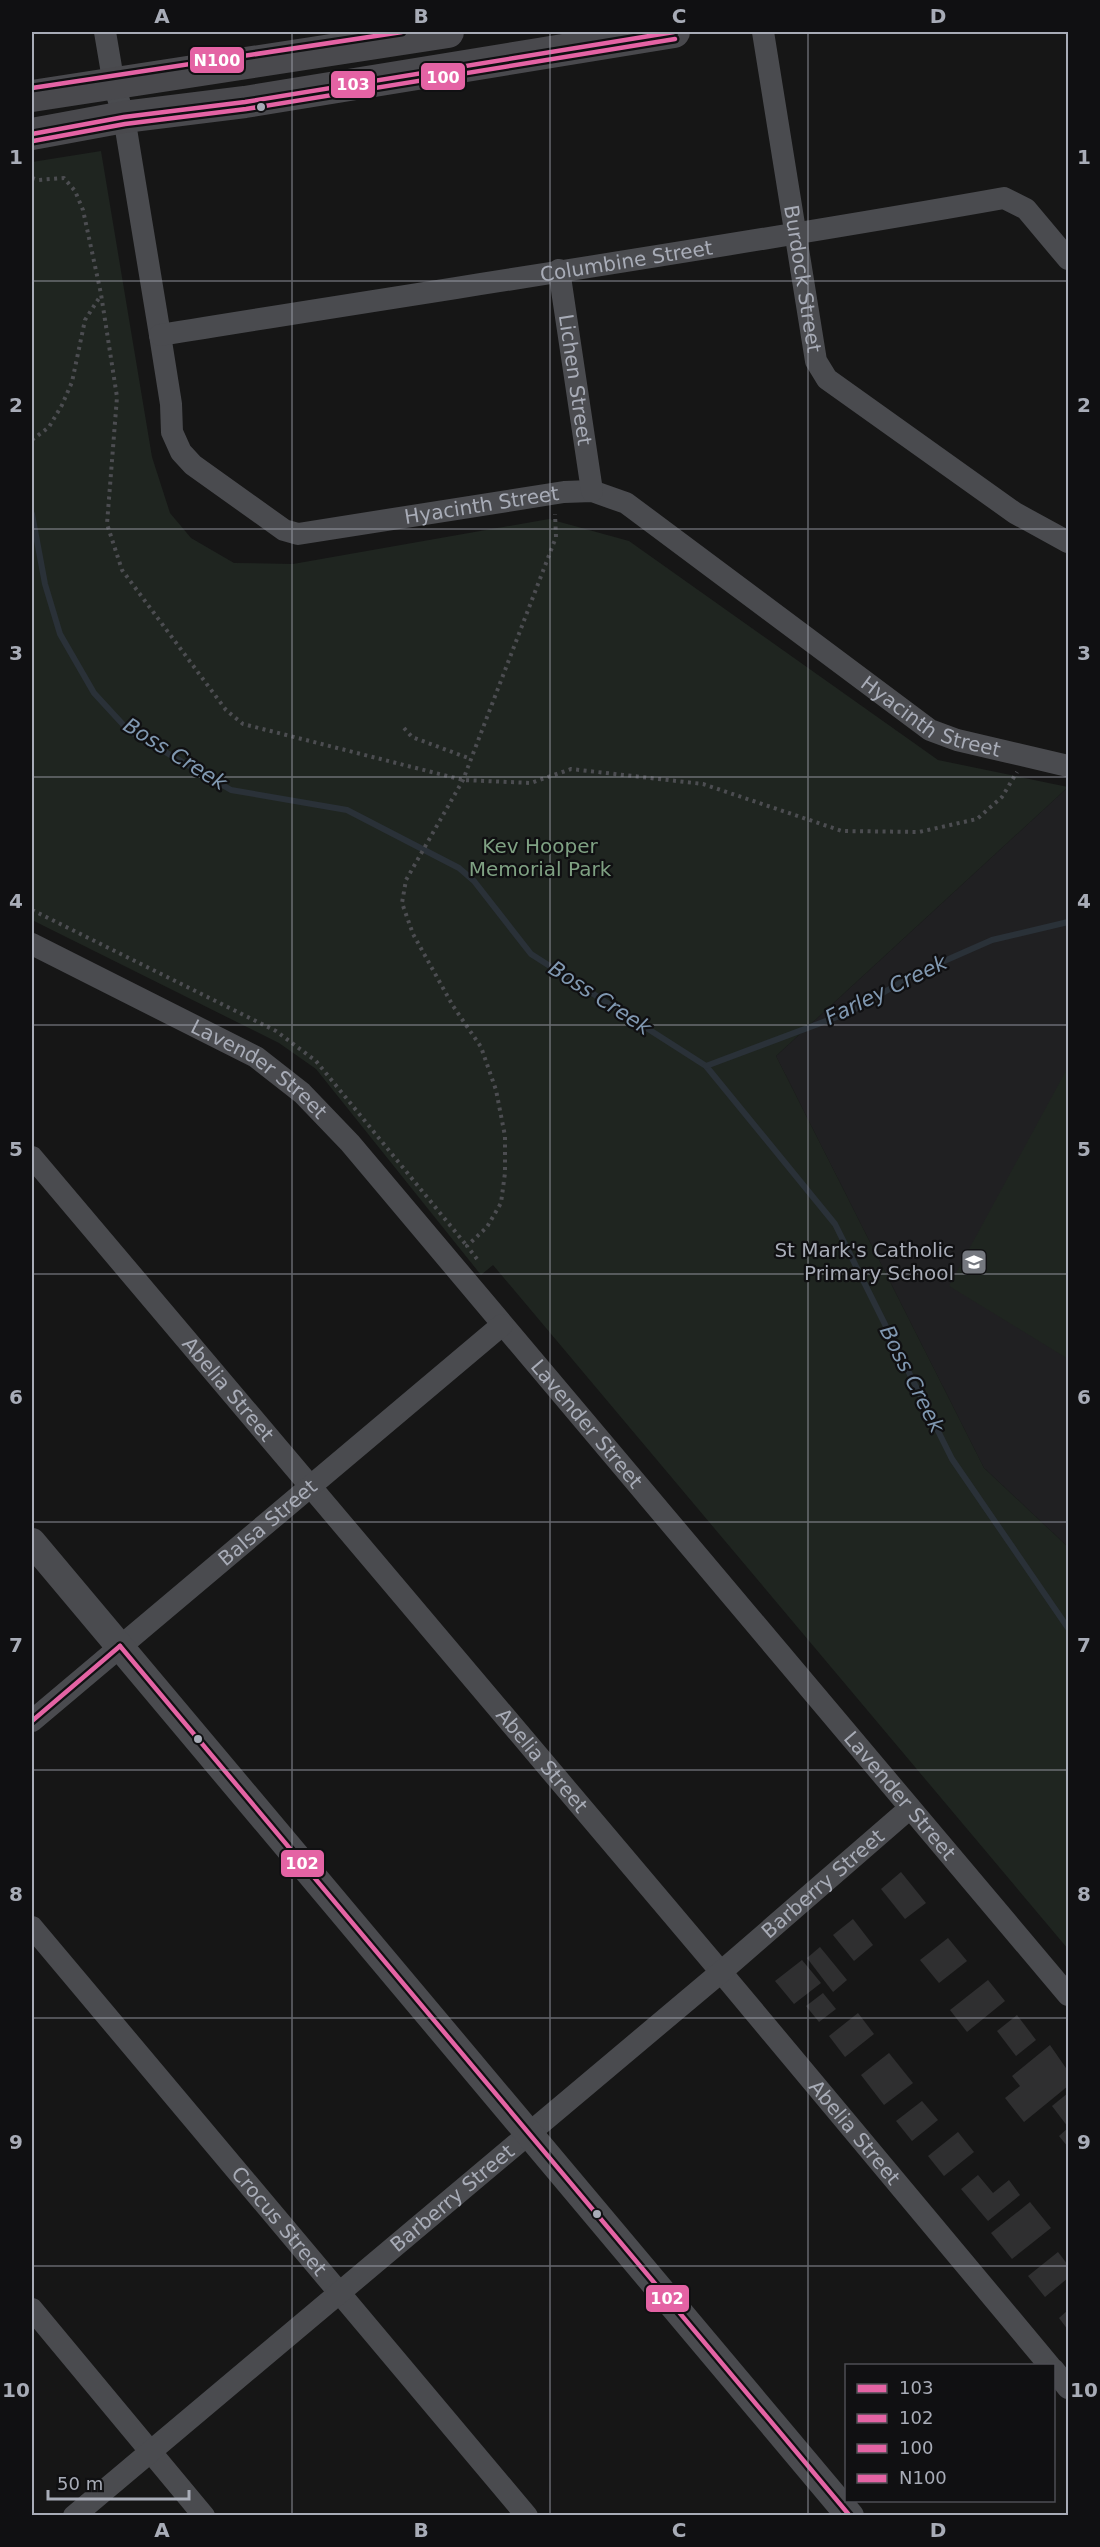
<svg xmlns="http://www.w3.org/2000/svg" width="1100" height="2547" font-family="'DejaVu Sans',sans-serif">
<rect width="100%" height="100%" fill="#161616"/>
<path fill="#202022" d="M1068,787v760l-84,-79 -208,-412z"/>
<g fill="#1f2520">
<path d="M101,151l51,306 18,56 21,25 43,25 59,1 256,-45 80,22 309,219 130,27 -292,269 208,412 84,79v402l-575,-684 -12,10 -165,-206 -37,-26 -247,-123v-758z"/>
<path d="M1068,1067v292l-119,-73z"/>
</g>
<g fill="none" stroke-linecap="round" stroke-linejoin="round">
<g stroke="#2a3138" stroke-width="6">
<path d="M32,514l13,70 15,50 34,59 35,38 102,59 116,20 112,58 15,13 57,73 175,112 129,158 117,235 116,169"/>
<path d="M706,1066l144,-54 67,-39 75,-33 76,-18"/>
</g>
</g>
<g fill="#2f2f30">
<path d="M901,1872l25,31 -21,16 -24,-30z"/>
<path d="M853,1919l20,26 -19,16 -21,-26z"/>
<path d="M948,1938l19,23 -28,22 -19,-23z"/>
<path d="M820,1947l27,33 -14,12 -26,-34z"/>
<path d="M802,1960l19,23 -27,21 -19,-23z"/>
<path d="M988,1980l17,21 -38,31 -17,-22z"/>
<path d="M823,1993l13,16 -17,13 -13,-16z"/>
<path d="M858,2013l16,21 -29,23 -16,-21z"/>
<path d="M1017,2015l19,25 -20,16 -19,-25z"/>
<path d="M1050,2045l18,26v15l-44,36 -19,-24 15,-12 -8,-10z"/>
<path d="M889,2053l24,30 -29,22 -23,-30z"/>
<path d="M1068,2093v34l-16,-21z"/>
<path d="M922,2101l16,19 -26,21 -16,-20z"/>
<path d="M1068,2128v19l-9,-11z"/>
<path d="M958,2132l16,20 -30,24 -16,-20z"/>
<path d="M978,2175l15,18 16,-13 11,15 -32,26 -27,-32z"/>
<path d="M1030,2202l21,26 -39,31 -21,-26z"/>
<path d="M1058,2252l10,13v13l-23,19 -17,-21z"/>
<path d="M1068,2310v20l-9,-12z"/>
</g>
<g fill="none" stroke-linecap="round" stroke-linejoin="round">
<g stroke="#4c4d51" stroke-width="4" stroke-dasharray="3 4.5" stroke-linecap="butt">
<path d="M32,178l6,2 26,-2 11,13 8,19 18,84 16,103 -10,127 15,46 104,140 17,14 220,56 68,3 40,-14 132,15 139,47 77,1 58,-13 25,-22 15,-25"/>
<path d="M32,440l17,-13 13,-22 10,-23 13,-62 16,-25"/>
<path d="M404,728l8,9 59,22"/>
<path d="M32,910l244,121 40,30 151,185"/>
<path d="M477,1259l-10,-13 20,-19 14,-24 4,-30v-37l-9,-46 -15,-43 -28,-41 -40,-72 -11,-31 4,-23 57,-100 93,-243 -1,-23"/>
</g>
<g stroke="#4a4b4f" stroke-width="22">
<path id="s1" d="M105,32l9,53 10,32 36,218 11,69 1,28 9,20 12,13 91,65 14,4 266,-42 28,-1 34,12 304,227 27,10 111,26"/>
<path id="s2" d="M763,32l53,329 11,18 188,134 53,29"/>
<path id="s3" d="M559,270l33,221"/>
<path id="s4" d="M160,335c282,-46 564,-87 844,-137l22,11 42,50"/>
<path id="s5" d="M32,944l224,113 46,36 48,50 718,852"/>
<path id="s6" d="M32,1157l689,815 329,394"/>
<path id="s7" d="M32,1721l470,-396"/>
<path id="s8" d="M32,1927l495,589"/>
<path d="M32,2309l172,207"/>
<path d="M1054,2370l14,18"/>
<path id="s9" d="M74,2516l647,-544 189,-164"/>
</g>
<path stroke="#4a4b4f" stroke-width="28" d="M32,1542l818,974"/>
<g stroke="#49494d" stroke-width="32">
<path d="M32,96l416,-64"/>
<path d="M32,134l92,-17 121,-15 429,-70"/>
</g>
<defs>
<path id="bus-1" d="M32,134l92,-17 121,-15 429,-70"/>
<g id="bus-2">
<path d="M120,1646l730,870"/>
<path d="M32,1721l88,-75"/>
</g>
<path id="bus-3" d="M33,141l92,-17 121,-15 429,-70"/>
<path id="bus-4" d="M32,88l370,-56"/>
</defs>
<use href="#bus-1" stroke="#101012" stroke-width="9"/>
<use href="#bus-2" stroke="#101012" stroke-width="9"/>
<use href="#bus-3" stroke="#101012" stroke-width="9"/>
<use href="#bus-4" stroke="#101012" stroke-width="9"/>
<use href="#bus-1" stroke="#e463a4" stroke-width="4.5"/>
<use href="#bus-2" stroke="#e463a4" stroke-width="4.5"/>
<use href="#bus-3" stroke="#e463a4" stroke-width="4.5"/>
<use href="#bus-4" stroke="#e463a4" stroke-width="4.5"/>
</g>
<path fill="none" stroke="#a8acb7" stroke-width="1.5" stroke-opacity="0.55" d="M292,32v2484M550,32v2484M808,32v2484M32,281h1036M32,529h1036M32,777h1036M32,1025h1036M32,1274h1036M32,1522h1036M32,1770h1036M32,2018h1036M32,2266h1036"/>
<defs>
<symbol id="school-square" viewBox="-11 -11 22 22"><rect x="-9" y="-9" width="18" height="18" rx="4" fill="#75787f" stroke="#101012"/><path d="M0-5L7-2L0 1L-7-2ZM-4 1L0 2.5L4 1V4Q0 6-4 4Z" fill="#fff"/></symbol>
</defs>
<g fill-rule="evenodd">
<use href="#school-square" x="959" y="1247" width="30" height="30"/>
</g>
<g fill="#a8acb7" stroke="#101012" stroke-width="2">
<circle cx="261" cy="107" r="5"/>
<circle cx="198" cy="1739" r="5"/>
<circle cx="597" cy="2214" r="5"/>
</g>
<g text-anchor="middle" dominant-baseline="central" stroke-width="4.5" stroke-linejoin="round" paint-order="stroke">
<g font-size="20" fill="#a8acb7" stroke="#101012">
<text stroke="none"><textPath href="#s4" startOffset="472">Columbine Street</textPath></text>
<text stroke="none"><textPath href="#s2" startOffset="250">Burdock Street</textPath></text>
<text stroke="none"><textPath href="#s3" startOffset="111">Lichen Street</textPath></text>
<text stroke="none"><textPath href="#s1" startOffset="758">Hyacinth Street</textPath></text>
<text stroke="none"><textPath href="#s1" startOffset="1280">Hyacinth Street</textPath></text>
<text stroke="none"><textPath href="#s5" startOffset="260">Lavender Street</textPath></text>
<text stroke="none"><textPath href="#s6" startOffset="304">Abelia Street</textPath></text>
<text stroke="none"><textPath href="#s5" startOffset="746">Lavender Street</textPath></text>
<text stroke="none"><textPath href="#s7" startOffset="308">Balsa Street</textPath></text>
<text stroke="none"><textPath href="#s6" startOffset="790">Abelia Street</textPath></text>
<text stroke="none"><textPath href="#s5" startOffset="1232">Lavender Street</textPath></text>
<text stroke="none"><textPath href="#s9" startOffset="980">Barberry Street</textPath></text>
<text stroke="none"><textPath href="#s6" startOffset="1276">Abelia Street</textPath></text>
<text stroke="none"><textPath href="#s9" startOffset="494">Barberry Street</textPath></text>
<text stroke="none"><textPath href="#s8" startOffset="384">Crocus Street</textPath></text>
</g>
<g font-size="20" fill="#7fa183" stroke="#101012">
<text x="540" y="846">Kev Hooper<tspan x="540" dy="23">Memorial Park</tspan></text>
</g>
<g font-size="20" fill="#a8acb7" stroke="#101012" text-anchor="end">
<text x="954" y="1250">St Mark's Catholic<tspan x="954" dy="23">Primary School</tspan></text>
</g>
<g font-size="21" font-style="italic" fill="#8098b1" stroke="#101012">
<text transform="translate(175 754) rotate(32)">Boss Creek</text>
<text transform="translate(886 990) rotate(-26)">Farley Creek</text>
<text transform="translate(600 998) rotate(33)">Boss Creek</text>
<text transform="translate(912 1379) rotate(63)">Boss Creek</text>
</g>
</g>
<g stroke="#101012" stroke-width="2">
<rect x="189" y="46" width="56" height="28" rx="6" fill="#e463a4"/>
<rect x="420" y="62" width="46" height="29" rx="6" fill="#e463a4"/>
<rect x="330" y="70" width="46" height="29" rx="6" fill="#e463a4"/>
<rect x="280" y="1849" width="45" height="29" rx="6" fill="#e463a4"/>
<rect x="645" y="2284" width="45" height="29" rx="6" fill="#e463a4"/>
</g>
<g font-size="16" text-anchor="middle" font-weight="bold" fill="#fff">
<text x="217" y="66">N100</text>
<text x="443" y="83">100</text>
<text x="353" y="90">103</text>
<text x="302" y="1869">102</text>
<text x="667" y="2304">102</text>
</g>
<rect width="1100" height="2547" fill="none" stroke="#101012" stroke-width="66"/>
<rect x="845" y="2364" width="210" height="138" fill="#101012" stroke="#4d4e54" stroke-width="1.5"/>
<rect x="857" y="2384" width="30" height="9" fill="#e463a4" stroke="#4d4e54" stroke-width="1.5"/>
<text x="899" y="2394" font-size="18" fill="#a8acb7">103</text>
<rect x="857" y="2414" width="30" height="9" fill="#e463a4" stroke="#4d4e54" stroke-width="1.5"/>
<text x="899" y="2424" font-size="18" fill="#a8acb7">102</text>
<rect x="857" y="2444" width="30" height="9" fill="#e463a4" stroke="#4d4e54" stroke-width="1.5"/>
<text x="899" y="2454" font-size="18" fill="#a8acb7">100</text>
<rect x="857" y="2474" width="30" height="9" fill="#e463a4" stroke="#4d4e54" stroke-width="1.5"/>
<text x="899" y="2484" font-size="18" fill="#a8acb7">N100</text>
<path d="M48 2490v9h141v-9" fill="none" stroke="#a8acb7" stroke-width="3"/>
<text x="57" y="2490" font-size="18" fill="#a8acb7" stroke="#101012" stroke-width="4.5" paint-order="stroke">50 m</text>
<rect x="33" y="33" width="1034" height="2481" fill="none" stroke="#a8acb7" stroke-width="2"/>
<g font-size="20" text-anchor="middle" font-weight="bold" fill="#a8acb7">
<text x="162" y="23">A</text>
<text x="421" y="23">B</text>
<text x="679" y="23">C</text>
<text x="938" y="23">D</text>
<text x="16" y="164">1</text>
<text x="1084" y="164">1</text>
<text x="16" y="412">2</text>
<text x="1084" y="412">2</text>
<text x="16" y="660">3</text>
<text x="1084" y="660">3</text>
<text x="16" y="908">4</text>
<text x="1084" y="908">4</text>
<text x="16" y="1156">5</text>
<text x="1084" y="1156">5</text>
<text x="16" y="1404">6</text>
<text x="1084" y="1404">6</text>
<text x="16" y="1652">7</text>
<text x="1084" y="1652">7</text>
<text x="16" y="1901">8</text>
<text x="1084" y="1901">8</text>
<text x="16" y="2149">9</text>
<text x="1084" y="2149">9</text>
<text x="16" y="2397">10</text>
<text x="1084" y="2397">10</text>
<text x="162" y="2537">A</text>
<text x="421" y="2537">B</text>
<text x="679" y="2537">C</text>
<text x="938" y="2537">D</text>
</g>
</svg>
